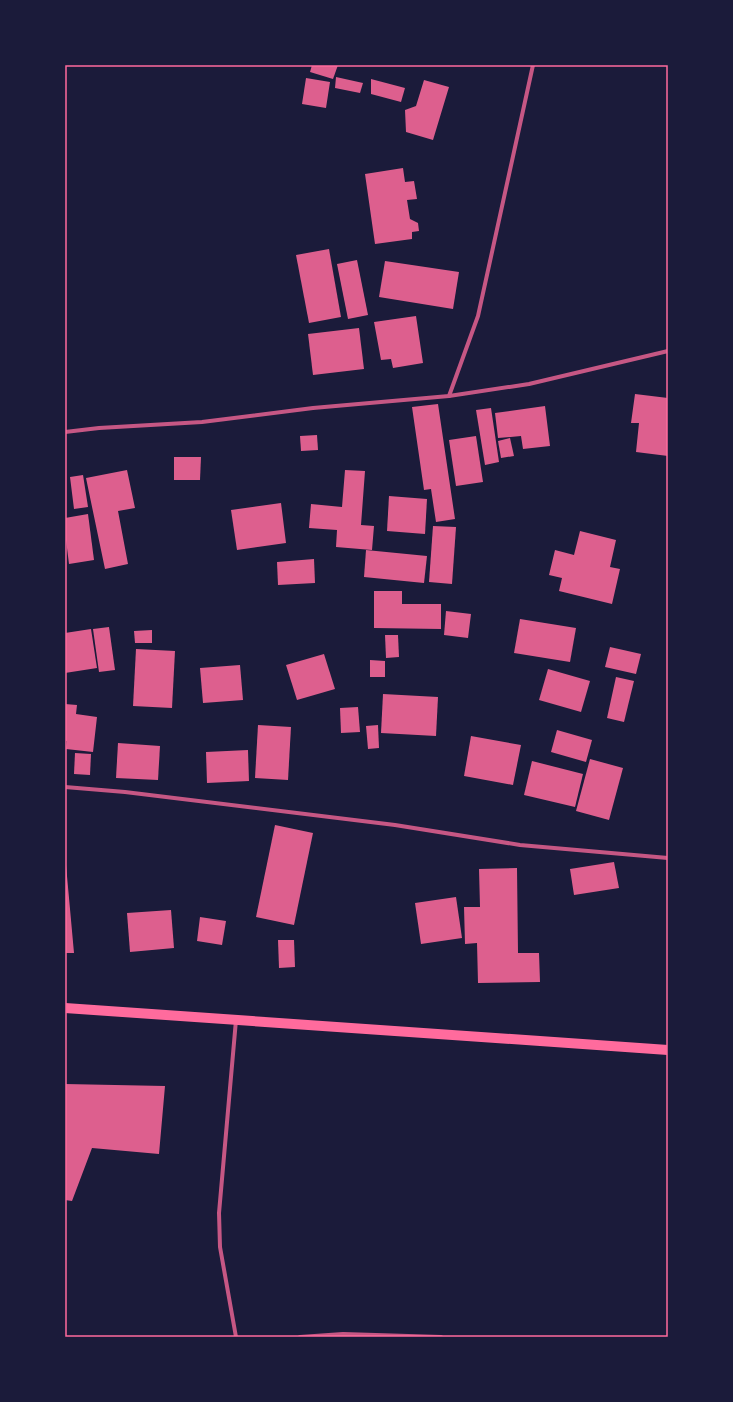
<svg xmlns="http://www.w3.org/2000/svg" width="733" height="1402" font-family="'Roboto Serif',serif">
<rect width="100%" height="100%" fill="#1b1b3a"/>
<g fill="#dd5f8e">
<path d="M312,65h26l-5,14 -23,-7z"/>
<path d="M336,77l27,6 -3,10 -25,-5z"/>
<path d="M306,78l24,4 -4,26 -24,-4z"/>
<path d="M371,79l34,9 -4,14 -30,-8z"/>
<path d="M424,80l25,7 -16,53 -27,-8 -1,-22 11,-4z"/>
<path d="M403,168l2,14 9,-1 3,18 -10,1 3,19 8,4 1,8 -7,1v7l-37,5 -10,-70z"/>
<path d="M329,249l12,68 -32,6 -13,-68z"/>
<path d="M357,260l11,55 -20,4 -11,-55z"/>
<path d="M385,261l74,11 -6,37 -74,-12z"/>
<path d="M416,316l7,47 -30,5 -2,-9 -10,1 -7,-38z"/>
<path d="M359,328l5,41 -51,6 -5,-41z"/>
<path d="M635,394l33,4v58l-32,-4 3,-29h-8z"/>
<path d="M438,404l17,115 -19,3 -5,-33 -7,1 -12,-83z"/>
<path d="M545,406l5,40 -27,3 -2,-13 -23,2 -3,-25z"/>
<path d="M491,408l8,54 -14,3 -9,-55z"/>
<path d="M317,435l1,15 -17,1 -1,-15z"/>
<path d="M476,436l7,46 -27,4 -7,-46z"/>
<path d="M510,438l4,18 -13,2 -3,-17z"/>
<path d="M174,457h27l-1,23h-26z"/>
<path d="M127,470l8,38 -17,3 10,53 -23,5 -19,-91z"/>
<path d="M345,470l20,1 -4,54 13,1 -2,24 -36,-3 1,-17 -28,-2 2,-24 31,3z"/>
<path d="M83,475l5,32 -14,2 -4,-32z"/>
<path d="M389,496l38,3 -2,35 -38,-3z"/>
<path d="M281,503l5,40 -49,7 -6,-40z"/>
<path d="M88,514l6,46 -25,4 -4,-32v-14z"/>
<path d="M433,526l23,1 -4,57 -23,-2z"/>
<path d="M580,531l36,9 -6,27 10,2 -8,35 -53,-13 3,-13 -13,-3 6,-25 19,5z"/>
<path d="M366,550l61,6 -3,27 -60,-6z"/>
<path d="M314,559l1,24 -37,2 -1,-23z"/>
<path d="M374,591h28v13h39v25l-67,-1z"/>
<path d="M446,611l25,3 -3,24 -24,-3z"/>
<path d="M520,619l56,9 -6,34 -56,-9z"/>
<path d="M109,627l6,43 -16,2 -6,-43z"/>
<path d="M91,629l6,39 -32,5v-40z"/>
<path d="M152,630v13h-17l-1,-12z"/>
<path d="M385,635h13l1,22 -13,1z"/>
<path d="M610,647l31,7 -5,20 -31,-7z"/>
<path d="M136,649l39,2 -3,57 -39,-2z"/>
<path d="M324,654l11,35 -38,11 -11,-35z"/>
<path d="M370,660l15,1v16h-15z"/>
<path d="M240,665l3,35 -40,3 -3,-35z"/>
<path d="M548,669l42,12 -9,31 -42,-12z"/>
<path d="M616,677l18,4 -10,41 -17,-4z"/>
<path d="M383,694l55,3 -2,39 -55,-3z"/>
<path d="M65,704l12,1 -1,9 21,3 -4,35 -27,-3 1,-8h-2z"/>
<path d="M358,707l2,25 -19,1 -1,-25z"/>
<path d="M258,725l33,2 -3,53 -33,-2z"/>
<path d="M378,725l1,23 -11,1 -2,-23z"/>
<path d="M557,730l35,10 -6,22 -35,-10z"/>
<path d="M471,736l50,9 -8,40 -49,-9z"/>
<path d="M118,743l42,3 -2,34 -42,-2z"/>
<path d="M248,750l1,31 -42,2 -1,-31z"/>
<path d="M75,753l16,1 -1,21 -16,-1z"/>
<path d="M590,759l33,9 -14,52 -33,-9z"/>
<path d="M532,761l51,13 -8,33 -51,-12z"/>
<path d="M275,825l38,8 -19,92 -38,-8z"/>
<path d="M614,862l5,26 -45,7 -4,-26z"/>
<path d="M65,865h1l8,88h-9z"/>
<path d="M517,868l1,85h21l1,29 -62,1 -1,-40 -12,1 -1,-37h16l-1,-38z"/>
<path d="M456,897l6,41 -41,6 -6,-41z"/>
<path d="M171,910l3,38 -44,4 -3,-39z"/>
<path d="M200,917l26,4 -4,24 -25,-4z"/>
<path d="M278,940h16l1,27 -16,1z"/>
<path d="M65,1084l100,2 -6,68 -67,-6 -20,53 -7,-1z"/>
</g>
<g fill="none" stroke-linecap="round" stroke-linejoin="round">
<g stroke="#c65784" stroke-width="4">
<path d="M449,396l29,-80 55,-251"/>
<path d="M65,432l34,-4 103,-6 111,-14 136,-12 80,-12 139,-33"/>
<path d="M65,787l60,5 270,33 125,20 148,13"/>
<path d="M236,1337l-16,-90 -1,-34 17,-193"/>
<path d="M300,1337l43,-3 98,3"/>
</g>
<path stroke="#ff6b9d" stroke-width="10" d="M65,1008l603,42"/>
</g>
<rect width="733" height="1402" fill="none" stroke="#1b1b3a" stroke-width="132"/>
<rect x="66" y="66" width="601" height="1270" fill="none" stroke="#ff6b9d" stroke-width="1.5"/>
</svg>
